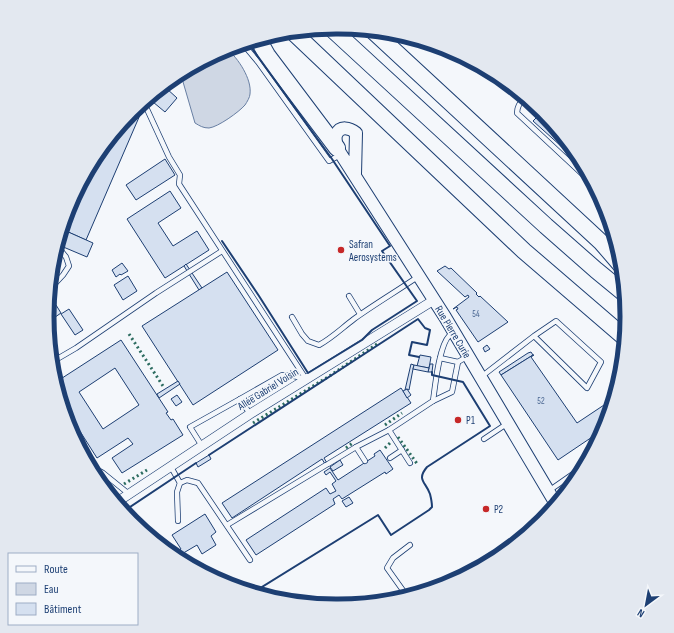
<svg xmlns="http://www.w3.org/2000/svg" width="674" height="633" font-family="'Sofia Sans Condensed',sans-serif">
<rect width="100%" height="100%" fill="#f4f7fb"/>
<path fill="#cfd7e4" stroke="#687fa3" d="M227,49c11,9 25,30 23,45 0,3 -3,8 -5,11 -6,7 -27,22 -36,23 -6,0 -9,-2 -14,-5l-14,-48v-2z"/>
<g fill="#d5e0f0" stroke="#1d3f73" fill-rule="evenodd">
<path d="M166,88l11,10 -12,14 -12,-10z"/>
<path d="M146,101l-60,139 -20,-9 36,-82 30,-37z"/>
<path d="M542,112l25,30 -5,5 -29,-26z"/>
<path d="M567,142l11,14 6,11 -22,-20z"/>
<path d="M165,159l10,16 -39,25 -10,-15z"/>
<path d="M170,191l11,17 -23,15 15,23 24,-15 12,19 -44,28 -38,-59z"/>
<path d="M66,231l27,12 -6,14 -26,-11z"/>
<path d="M122,263l6,8 -7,4 -1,-1 -4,3 -4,-7z"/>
<path d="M186,264l16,24 -3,2 -15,-24z"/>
<path d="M445,266l4,3 2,-1 26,25 -1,1 3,3 1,-1 28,26 -30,20 -22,-32 2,-1 -1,-2 -4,2 16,-12 -1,-2 -3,2 -28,-26z"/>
<path d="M227,272l51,78 -85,55 -51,-79z"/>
<path d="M128,276l9,15 -14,9 -9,-15z"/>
<path d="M56,305l5,8 -13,9v-11z"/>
<path d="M69,309l14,21 -8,5 -14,-21z"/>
<path d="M121,340l47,72 -2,1 5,7 2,-1 10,16 -61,38 -10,-15 21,-14 -5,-6 -31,20 -35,-55 -6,-21zM115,368l24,37 -36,24 -24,-37z"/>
<path d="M487,345l3,4 -5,3 -2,-4z"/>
<path d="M531,352l2,3 -32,20 -2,-3 29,-19z"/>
<path d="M420,355l11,2 -2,11 -12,-2z"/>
<path d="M533,355h1l-3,2 46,66 27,-18 5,7 -5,17 -46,31 -57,-85z"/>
<path d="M411,364l3,1 -1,4 -4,21 -2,-1 -2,1z"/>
<path d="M430,364h3l-1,8h-4z"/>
<path d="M414,365l15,3 -1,4 -15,-3z"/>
<path d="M178,381l2,3 -21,14 -2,-4z"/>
<path d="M401,388l10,15 -87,55 3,5 -2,1 -3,-5 -90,59 -10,-15z"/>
<path d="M407,389l4,6 -4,3 -4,-7z"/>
<path d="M177,395l5,7 -6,4 -5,-7z"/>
<path d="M380,450l13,19 -7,5 -1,-2 -43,27 -3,-4 -6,4 2,5 -79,51 -10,-15 80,-52 4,6 6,-3 -4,-7 4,-3 -6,-9 -4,3 -2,-3 6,-4 8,12 37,-24 -1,-2z"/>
<path d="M209,455l2,4 -13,8 -2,-4z"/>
<path d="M340,460l3,5 -10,6 -3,-4z"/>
<path d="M349,497l4,6 -7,4 -4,-6z"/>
<path d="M205,514l11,18 -5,4 5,9 -14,9 -5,-9 -17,10 -2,-4 3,-2 -9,-14z"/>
</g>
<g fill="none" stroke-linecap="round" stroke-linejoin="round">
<defs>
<g id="lane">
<path d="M243,44l15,18 71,99 11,-6"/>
<path d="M151,96l-5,11 23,50 11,18 -1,9 127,195"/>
<path d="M525,98c-5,4 -8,8 -8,15l75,70"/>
<path d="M50,289l13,-14 6,-9 -3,-9 -9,-11"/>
<path d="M349,296l11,18"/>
<path d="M292,317l10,17 6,7 11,4c13,-7 23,-17 35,-26 21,-15 43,-28 65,-43"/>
<path d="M51,347l7,11"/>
<path d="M440,358l18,4"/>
<path d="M52,362l24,-14 80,-55 66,-42"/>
<path d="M481,377l53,-41 22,-15 45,41 -14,26 -53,-52"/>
<path d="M433,401l19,-9 6,-30 10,-6"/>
<path d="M250,414l-10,-15 42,-24 12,1 11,3"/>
<path d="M389,430l21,33"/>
<path d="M484,439l24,-16"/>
<path d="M202,446l-12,-19 50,-28"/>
<path d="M356,447l9,14"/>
<path d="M390,458l12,-8"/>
<path d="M328,464l28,-17 33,-17 44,-29c2,-14 6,-55 16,-65 1,-1 3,-2 5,-3"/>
<path d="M90,466l13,7 26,21"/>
<path d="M171,467l9,16 -3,9 1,29"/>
<path d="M180,483l7,-3 11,3 52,77"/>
<path d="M568,484l2,3"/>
<path d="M550,490l33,-23"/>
<path d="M227,525l99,-60"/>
<path d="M407,596l-20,-28 6,-10 17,-13"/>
</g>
<path id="street" d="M117,502l133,-88 184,-114"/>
<path id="secondary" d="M355,174l1,-41c-6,-5 -16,-8 -20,2 -1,4 0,9 1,13l108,169 111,187"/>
<g id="highway">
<path d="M331,28l215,198 50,44 28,23"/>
<path d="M372,30l230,213 19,22"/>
<path d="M292,31l232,220 100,86"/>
<path d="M258,39l9,16 70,93"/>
</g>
</defs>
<use href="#lane" stroke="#1d3f73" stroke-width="6"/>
<use href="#street" stroke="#1d3f73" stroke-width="10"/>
<use href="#secondary" stroke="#1d3f73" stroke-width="14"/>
<use href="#highway" stroke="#1d3f73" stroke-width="18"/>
<use href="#lane" stroke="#f4f7fb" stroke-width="4.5"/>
<use href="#street" stroke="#f4f7fb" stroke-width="9"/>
<use href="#secondary" stroke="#f4f7fb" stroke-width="12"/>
<use href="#highway" stroke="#f4f7fb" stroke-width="16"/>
<g stroke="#2c6c60" stroke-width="3" stroke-dasharray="2 3" stroke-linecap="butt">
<path d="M129,334l34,52"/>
<path d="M253,423l78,-48 46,-31"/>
<path d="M385,425l17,-12"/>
<path d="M398,437l20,28"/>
<path d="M346,448l8,-6"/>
<path d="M385,448l7,-7"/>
<path d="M124,484l23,-14"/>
</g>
<g stroke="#1d3f73" stroke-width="2">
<path d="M222,241l37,55 49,77 54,-33 10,-10 45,-29 -35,-50 8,-5 -58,-87 -84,-116"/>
<path d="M209,455l209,-136 7,9 5,2 -3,15 -15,-3 -3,13 10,2"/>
<path d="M124,511l72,-48"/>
<path d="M254,592l124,-77 13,20 38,-25 3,-3c0,-5 -1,-9 -2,-13 -4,-12 -14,-14 -3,-27l63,-41 -27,-44 -31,-7v-3"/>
</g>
</g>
<g fill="#c62828" stroke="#f4f7fb" stroke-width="1.5">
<circle cx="341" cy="250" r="4"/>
<circle cx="458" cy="420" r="4"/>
<circle cx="486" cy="509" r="4"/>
</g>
<g text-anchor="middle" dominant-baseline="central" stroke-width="3" stroke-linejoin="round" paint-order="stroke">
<g font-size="9" fill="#4b6792">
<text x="476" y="314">54</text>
<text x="541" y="401">52</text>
</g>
<g font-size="11" fill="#1d3f73" stroke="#f4f7fb" text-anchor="start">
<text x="349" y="244">Safran<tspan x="349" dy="13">Aerosystems</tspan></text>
<text x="466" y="420">P1</text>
<text x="494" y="509">P2</text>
</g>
<g font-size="11" fill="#1d3f73" stroke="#f4f7fb">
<text transform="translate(453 332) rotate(59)">Rue Pierre Curie</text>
<text transform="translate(268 389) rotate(-32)">Allée Gabriel Voisin</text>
</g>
</g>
<path d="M0 0H674V633H0ZM336 34H338A282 282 0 0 1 620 316V317A282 282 0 0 1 338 599H336A282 282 0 0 1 54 317V316A282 282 0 0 1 336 34Z" fill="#e3e8f0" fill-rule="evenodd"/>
<path fill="none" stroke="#1d3f73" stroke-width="5" d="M336 34H338A282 282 0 0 1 620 316V317A282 282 0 0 1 338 599H336A282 282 0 0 1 54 317V316A282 282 0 0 1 336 34Z"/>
<rect x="8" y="553" width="130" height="72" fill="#f4f7fb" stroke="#9eadc5"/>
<rect x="16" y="566" width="20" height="6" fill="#f4f7fb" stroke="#9eadc5"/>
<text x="44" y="573" font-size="12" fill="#1d3f73">Route</text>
<rect x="16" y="583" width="20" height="12" fill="#cfd7e4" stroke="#9eadc5"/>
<text x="44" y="593" font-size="12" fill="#1d3f73">Eau</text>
<rect x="16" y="603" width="20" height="12" fill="#d5e0f0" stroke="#9eadc5"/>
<text x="44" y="613" font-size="12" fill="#1d3f73">Bâtiment</text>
<g transform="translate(646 605) rotate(212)" stroke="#f4f7fb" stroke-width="3" paint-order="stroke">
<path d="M0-3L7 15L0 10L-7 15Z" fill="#1d3f73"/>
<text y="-6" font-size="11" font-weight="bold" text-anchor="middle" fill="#1d3f73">N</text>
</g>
</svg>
